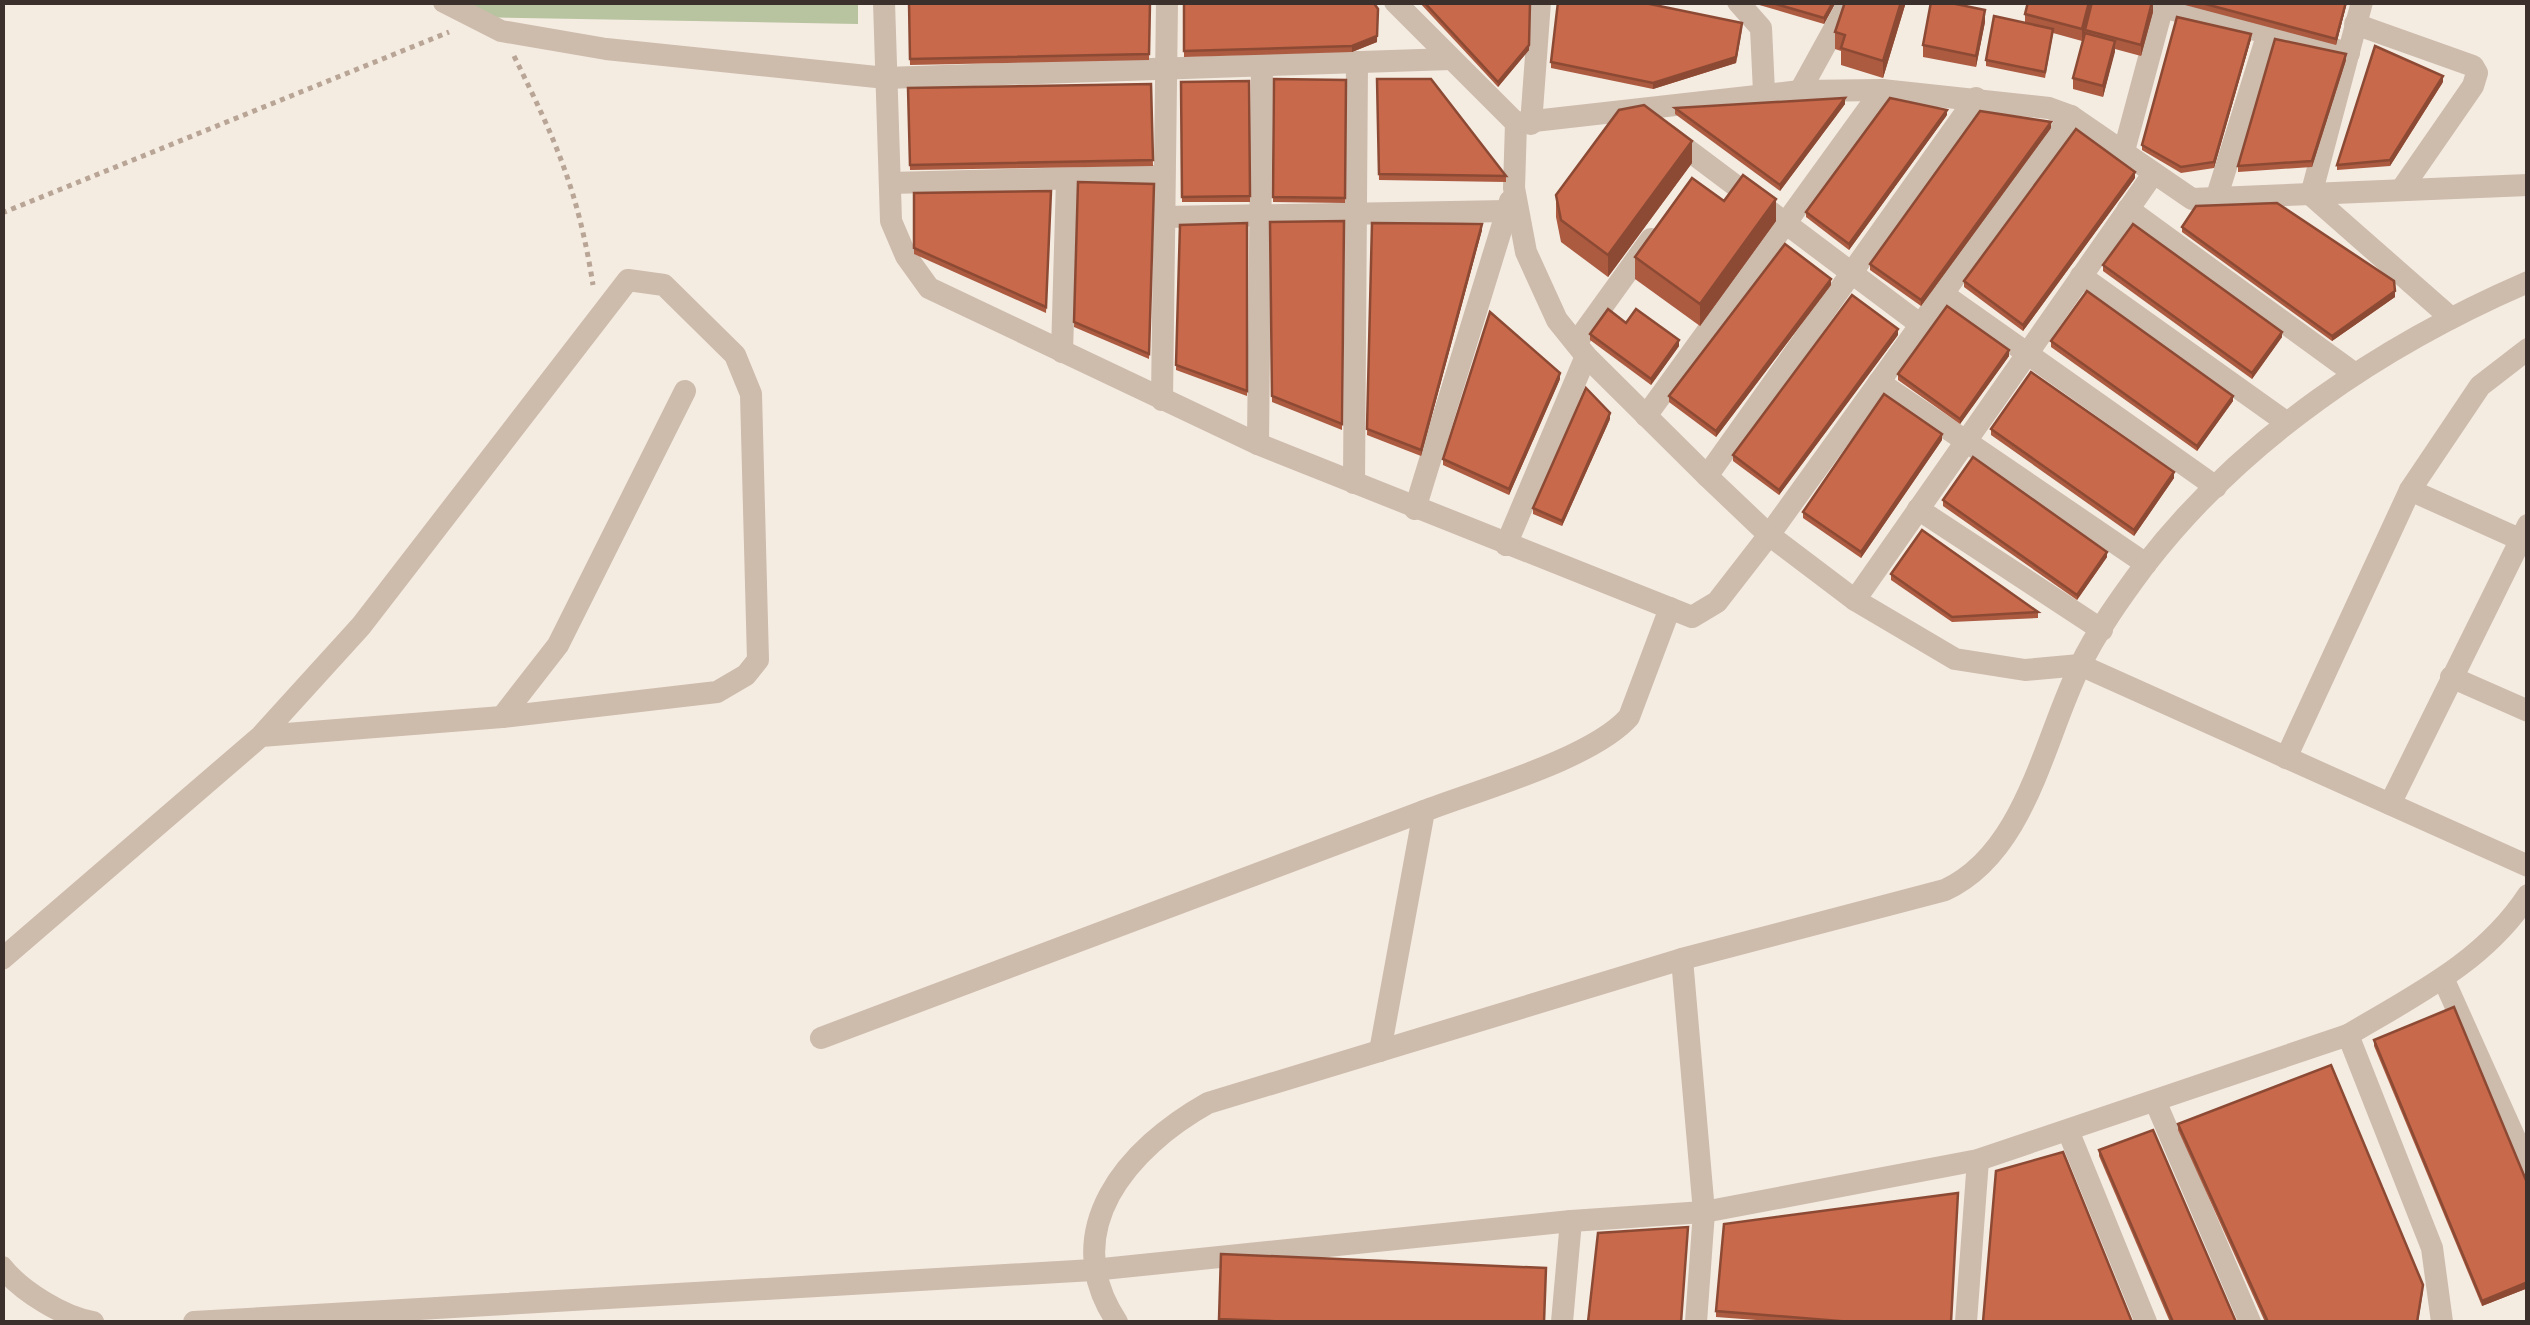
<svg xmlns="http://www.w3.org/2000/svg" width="2530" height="1325" font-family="'Source Sans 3',sans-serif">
<rect width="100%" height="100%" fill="#f4ebe1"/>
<path fill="#b8c4a0" d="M473,2l385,1v21l-389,-7z"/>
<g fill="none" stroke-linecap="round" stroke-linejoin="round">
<g stroke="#b9a596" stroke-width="5" stroke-dasharray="5 5" stroke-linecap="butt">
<path d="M514,56c42,85 64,134 79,229"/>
<path d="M2,213l447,-181"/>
</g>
<g stroke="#cdbbac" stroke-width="22">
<path d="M444,2l57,29 105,18 280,29 565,-19"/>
<path d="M884,2l7,219 15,35 23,32 329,156 434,173 25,-15 52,-67 302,-419"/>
<path d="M1395,2l121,121 284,-32 82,-1 167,18 22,8 121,83 336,-14"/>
<path d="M1738,2l23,26 3,64"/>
<path d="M2141,2l208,51"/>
<path d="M2362,2l-51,193 140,123"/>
<path d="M2355,24l118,42 4,7 -4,13 -72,104"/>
<path d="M1800,91l49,-89"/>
<path d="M1516,123l-2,65 12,64 31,68 29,36 121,120 62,59 86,65 100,59 70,11 55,-5 448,201"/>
<path d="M1531,124l9,-122"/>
<path d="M1668,135l253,190"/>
<path d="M2124,151l40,-149"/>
<path d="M890,183l274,-7"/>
<path d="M2217,196l50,-160"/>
<path d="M2128,209l227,165"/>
<path d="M1164,217l343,-6"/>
<path d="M2081,276l205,146"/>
<path d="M1943,294l273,193"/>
<path d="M1576,343l75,-104"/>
<path d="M1062,352l5,-173"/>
<path d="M1879,382l267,182"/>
<path d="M1162,400l5,-398"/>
<path d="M1646,416l236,-326"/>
<path d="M1258,444l4,-379"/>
<path d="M1707,476l269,-378"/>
<path d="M1354,483l3,-421"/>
<path d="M2410,490l118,53"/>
<path d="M1415,509l95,-308"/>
<path d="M1918,509l184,121"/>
<path d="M1506,545l80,-189"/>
<path d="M1855,600l298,-426"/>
<path d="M2451,677l77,34"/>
<path d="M502,717l56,-72 127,-254"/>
<path d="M2286,758l124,-268 70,-104 48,-37"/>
<path d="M2390,804l138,-279"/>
<path d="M2,959l259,-223 100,-110 267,-346 36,5 71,70 16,39 7,266 -12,15 -29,17 -215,25 -241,19"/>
<path d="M1682,959l22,253 -8,110"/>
<path d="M2443,978l85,189"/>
<path d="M2348,1035c67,-40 136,-73 180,-140"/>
<path d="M821,1038l603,-227"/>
<path d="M1380,1051l44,-240c54,-21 168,-52 205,-94l41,-109"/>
<path d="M2156,1103l94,219"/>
<path d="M2069,1133l77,189"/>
<path d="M2,1267c19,24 61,50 91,55"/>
<path d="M194,1322l899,-52 478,-49 133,-9 274,-52 370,-125 84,213 10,74"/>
<path d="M1117,1322c-61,-92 11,-174 91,-219l474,-144 263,-69c80,-37 98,-148 134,-222 17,-36 43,-72 66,-103 98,-127 237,-220 383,-283"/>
<path d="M1562,1322l9,-101"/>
<path d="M1966,1322l12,-162"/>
</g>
</g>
<g fill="#ac5a40">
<path d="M909,2h241l-1,58 -239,5z"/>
<path d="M1184,2l194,7 -1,33 -25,10 -168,5z"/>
<path d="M1419,2h111l-1,48 -31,37z"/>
<path d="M1749,2h87l-12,22z"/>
<path d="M1906,2l-23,76 -42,-13v-14l-6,-2v-17z"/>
<path d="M2185,2h162l-11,43 -151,-40z"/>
<path d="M2153,12l-12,44 -26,-7 -12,48 -30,-8v-11l12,-48 -3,11 -29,-8 -8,45 -59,-12v-6l39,-37v-9z"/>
<path d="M1985,22l-9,45 -53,-10v-12z"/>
<path d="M1742,29l-6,34 -83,26 -102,-21v-6z"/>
<path d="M2251,39l-37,129 -33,5 -39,-23v-5z"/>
<path d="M2346,60l-34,107 -74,5v-6z"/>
<path d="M1274,79l72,1 -1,123 -72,-1z"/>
<path d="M1377,79l129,97v6l-127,-2z"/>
<path d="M1249,81l1,121h-68l-1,-120z"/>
<path d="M2443,82l-53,84 -53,4v-5z"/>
<path d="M1151,84l2,82 -243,4 -2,-82z"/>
<path d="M1845,104l-65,87 -105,-77v-6z"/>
<path d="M1947,115l-98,135 -43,-33v-5z"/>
<path d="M2051,128l-130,178 -51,-36v-6z"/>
<path d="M1692,163l-84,114 -47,-35 -5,-25v-22z"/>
<path d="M2135,178l-112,153 -59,-44v-6z"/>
<path d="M1078,182l76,2 -5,175 -75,-32z"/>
<path d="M1051,191l-5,122 -132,-59v-61z"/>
<path d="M1724,201l52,20 -76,105 -65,-47v-22z"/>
<path d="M1344,221l-2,209 -70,-28 -2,-180z"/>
<path d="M1247,223v173l-71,-26 4,-145z"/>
<path d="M1372,223l110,7 -61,226 -54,-21z"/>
<path d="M2182,227l213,70 -63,44 -150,-109z"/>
<path d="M2103,265l179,72 -30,42 -149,-108z"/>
<path d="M1831,285l-115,152 -47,-35v-6z"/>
<path d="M1626,323l53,23 -28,39 -61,-45v-6z"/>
<path d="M1898,335l-119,160 -46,-34v-6z"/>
<path d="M2051,341l182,60 -36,50 -146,-104z"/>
<path d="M2009,356l-49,68 -62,-44v-6z"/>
<path d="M1560,379l-51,116 -66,-30v-6z"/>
<path d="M1610,419l-48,107 -29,-12v-6z"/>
<path d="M1991,429l183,49 -40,58 -143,-101z"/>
<path d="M1942,440l-81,118 -58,-40v-6z"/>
<path d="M1943,500l164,57 -30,43 -134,-94z"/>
<path d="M1891,574l147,38v6l-86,4 -61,-42z"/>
<path d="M2374,1040l154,145v103l-46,18 -108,-260z"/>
<path d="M2178,1124l245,167 -5,31h-153l-87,-192z"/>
<path d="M2099,1150l137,172h-66l-71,-166z"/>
<path d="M1221,1254l324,68h-326z"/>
<path d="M1716,1311l236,11h-168l-68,-5z"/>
</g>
<g fill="#8c4a34">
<path d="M1530,2l-1,48 -31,37v-5z"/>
<path d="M1833,2h3l-12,22v-6z"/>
<path d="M1901,2h5l-23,76v-17z"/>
<path d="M2089,2h3l-10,39v-12z"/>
<path d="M2153,2v10l-12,44v-11z"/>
<path d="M2346,2h1l-11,43v-6z"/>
<path d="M1985,10v12l-9,45v-11z"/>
<path d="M1742,23l-6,40 -83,26v-6z"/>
<path d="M2251,34v5l-37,129v-6z"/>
<path d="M1377,36v6l-25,10v-6z"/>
<path d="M2115,41v11l-12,45v-11z"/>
<path d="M2346,54v6l-34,107v-6z"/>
<path d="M2443,76v6l-53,84v-6z"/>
<path d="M1845,98v6l-65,87v-6z"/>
<path d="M1947,110v5l-98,135v-6z"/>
<path d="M2051,122v6l-130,178v-6z"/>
<path d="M1692,141v22l-84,114v-22z"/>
<path d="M2135,172v6l-112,153v-6z"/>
<path d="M1776,199v22l-76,105v-22z"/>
<path d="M1482,224v6l-61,226v-6z"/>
<path d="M1831,279v6l-115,152v-6z"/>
<path d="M2395,291v6l-63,44v-5z"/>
<path d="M1898,329v6l-119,160v-5z"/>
<path d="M2282,332v5l-30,42v-6z"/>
<path d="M1679,340v6l-28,39v-6z"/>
<path d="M2009,350v6l-49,68v-5z"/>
<path d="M1560,373v6l-51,116v-6z"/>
<path d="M2233,396v5l-36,50v-5z"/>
<path d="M1610,413v6l-48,107v-5z"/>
<path d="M1942,434v6l-81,118v-6z"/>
<path d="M2174,472v6l-40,58v-6z"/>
<path d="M2107,552v5l-30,43v-5z"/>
<path d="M2528,1282v6l-46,18v-5z"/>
</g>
<g fill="#c8694b" stroke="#8c4a34" stroke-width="2.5">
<path d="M909,2h241l-1,52 -239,5z"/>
<path d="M1184,2h189l5,7 -1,27 -25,10 -168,5z"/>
<path d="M1424,2h106l-1,43 -31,37z"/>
<path d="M1558,2h82l102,21 -6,34 -83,26 -102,-21z"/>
<path d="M1769,2h64l-9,16z"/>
<path d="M1845,2h56l-18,59 -42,-13 4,-13 -10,-3z"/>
<path d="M1931,2h15l39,8 -9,46 -53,-11z"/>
<path d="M2028,2h61l-7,27 -57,-15z"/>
<path d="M2092,2h60l-11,43 -56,-15z"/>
<path d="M2198,2h148l-10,37z"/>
<path d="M1994,16l59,13 -8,43 -59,-12z"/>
<path d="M2177,17l74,17 -37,128 -33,5 -39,-22z"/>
<path d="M2085,33l30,8 -12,45 -30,-8z"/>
<path d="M2275,39l71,15 -34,107 -74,5z"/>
<path d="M2375,46l68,30 -53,84 -53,5z"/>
<path d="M1274,79l72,1 -1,118 -72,-1z"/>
<path d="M1377,79h54l75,97 -127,-2z"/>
<path d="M1249,81l1,115 -68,1 -1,-115z"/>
<path d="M1151,84l2,76 -243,5 -2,-77z"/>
<path d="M1845,98l-65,87 -105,-77z"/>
<path d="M1890,98l57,12 -98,134 -43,-32z"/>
<path d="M1644,105l48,36 -84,114 -47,-35 -5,-25 63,-85z"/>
<path d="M1980,111l71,11 -130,178 -51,-36z"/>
<path d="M2076,129l59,43 -112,153 -59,-44z"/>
<path d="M1743,175l33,24 -76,105 -65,-47 57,-79 32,23z"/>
<path d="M1078,182l76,2 -5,170 -75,-32z"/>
<path d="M1051,191l-5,116 -132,-59v-55z"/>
<path d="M2277,203l117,78 1,10 -63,45 -150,-109 14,-21z"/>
<path d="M1344,221l-2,203 -70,-28 -2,-174z"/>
<path d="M1247,223v168l-71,-26 4,-140z"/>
<path d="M1372,223l110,1 -61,226 -54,-21z"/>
<path d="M2133,224l149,108 -30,41 -149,-108z"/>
<path d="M1785,244l46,35 -115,152 -47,-35z"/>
<path d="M2087,291l146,105 -36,50 -146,-105z"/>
<path d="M1852,295l46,34 -119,161 -46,-35z"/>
<path d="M1947,306l62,44 -49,69 -62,-45z"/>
<path d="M1608,309l18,14 10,-14 43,31 -28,39 -61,-45z"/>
<path d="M1490,312l70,61 -51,116 -66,-30z"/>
<path d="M2031,372l143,100 -40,58 -143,-101z"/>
<path d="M1586,388l24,25 -48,108 -29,-13z"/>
<path d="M1884,394l58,40 -81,118 -58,-40z"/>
<path d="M1973,457l134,95 -30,43 -134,-95z"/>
<path d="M1922,530l116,82 -86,5 -61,-43z"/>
<path d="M2454,1007l74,178v97l-46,19 -108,-261z"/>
<path d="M2331,1065l92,220 -6,37h-149l-90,-198z"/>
<path d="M2153,1130l83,192h-63l-74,-172z"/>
<path d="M2063,1152l69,170h-149l13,-151z"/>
<path d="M1958,1193l-7,129h-99l-136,-11 8,-87z"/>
<path d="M1688,1227l-7,95h-93l10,-89z"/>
<path d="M1221,1254l325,14 -2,54h-250l-75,-3z"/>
</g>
<rect width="2530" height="1325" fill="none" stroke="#3b302b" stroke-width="10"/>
</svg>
